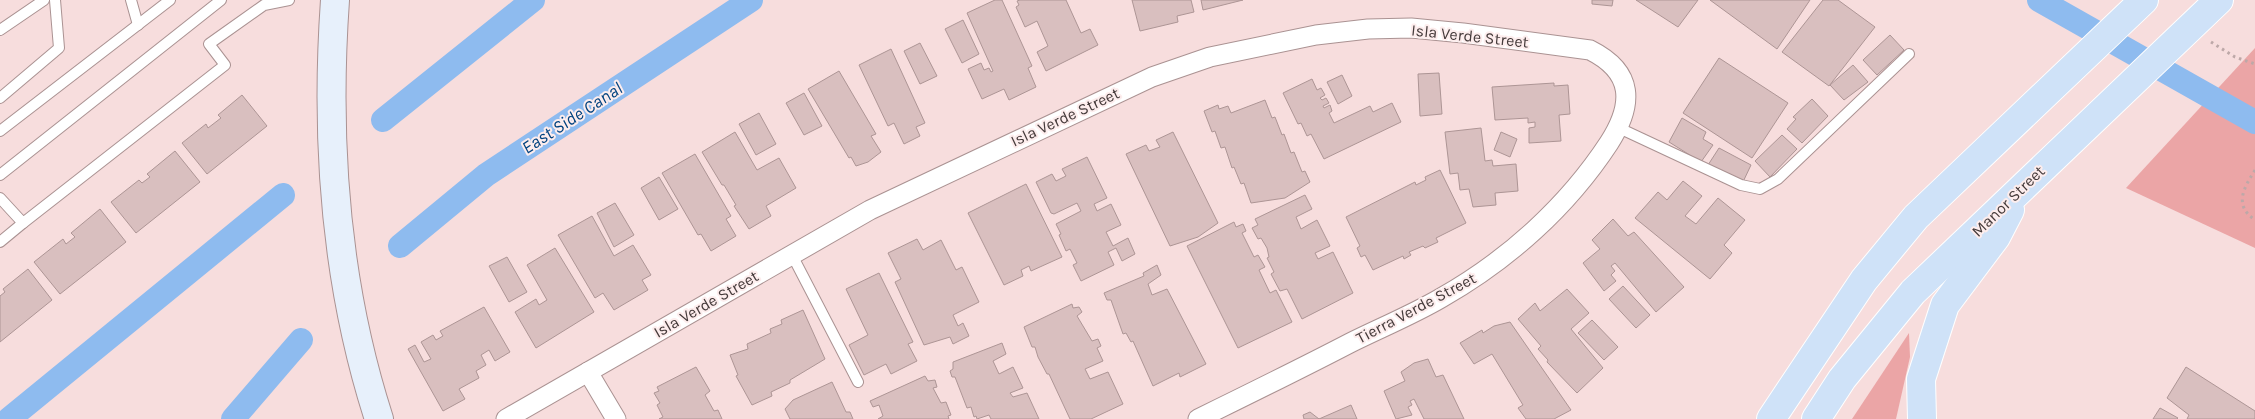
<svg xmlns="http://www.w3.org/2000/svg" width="2255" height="419" font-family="Karla,sans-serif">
<rect width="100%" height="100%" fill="#f7dddd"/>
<g fill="#eba5a6">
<path d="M2255,48v200l-129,-60z"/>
<path d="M1909,333l1,24 -14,62h-44z"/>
</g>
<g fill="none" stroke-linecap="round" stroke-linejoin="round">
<g stroke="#8ebbef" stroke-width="24">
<path d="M2039,0l216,122"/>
<path d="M383,120l150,-120"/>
<path d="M400,246l86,-71 265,-175"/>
<path d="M9,419l274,-224"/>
<path d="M233,419l68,-79"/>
</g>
</g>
<g fill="#d9bfbf" stroke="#ad9595">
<path d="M995,0h7l30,66 -4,2 8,19 -27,13 -5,-11 -22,10 -14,-30 13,-6 3,7 5,-2 2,4 2,-1 -26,-58z"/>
<path d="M1020,0h46l15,33 9,-4 8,16 -52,26 -9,-19 11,-6 -11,-25 -12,6 -9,-20 3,-2 -2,-4z"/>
<path d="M1132,0h59l3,12 -17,4 1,6 -38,9z"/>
<path d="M1201,0h42l-40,10z"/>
<path d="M1592,0h21l-1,6 -20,-2z"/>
<path d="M1636,0h62l-20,27z"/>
<path d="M1710,0h100l-33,49z"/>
<path d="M1823,0h15l37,27 -46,59 -47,-34z"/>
<path d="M963,20l16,34 -17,9 -17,-34z"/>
<path d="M1890,35l14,15 -27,25 -14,-15z"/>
<path d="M920,43l17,33 -17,8 -16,-33z"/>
<path d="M891,49l34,74 -9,4 4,9 -16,8 -10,-21 -6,3 -29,-61z"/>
<path d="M1719,58l69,45 -36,55 -69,-45z"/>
<path d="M1853,65l15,17 -24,18 -14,-15z"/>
<path d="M839,71l37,63 -5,2 10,16 -13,10 -12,4 -5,-9 -2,1 -41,-69z"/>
<path d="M1439,73l3,41 -22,2 -2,-42z"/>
<path d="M1342,75l10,21 -14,8 -11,-22z"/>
<path d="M1312,79l5,11 4,-2 4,7 -5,3 2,2 4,-2 3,5 -6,3 1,2 6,-3 2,6 -3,2 5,10 36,-17 3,6 19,-9 9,19 -77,37 -13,-25 -4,2 -6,-13 -3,1 -15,-31z"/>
<path d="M1554,83v3l14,-1 2,29 -11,1 2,26 -32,2v-15l6,-1v-5l-7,1v-5l-33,2 -3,-33z"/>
<path d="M804,93l18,33 -18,9 -18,-32z"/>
<path d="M242,95l25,31 -60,48 -25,-31 24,-19 2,4 13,-10 -3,-3z"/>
<path d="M1812,99l16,17 -26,27 -15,-14 9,-10 -3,-2z"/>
<path d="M1265,100l7,18 3,-1 7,18 2,-1 7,19 3,-1 8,20 3,-1 5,11 -25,16 -34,5 -7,-20 -3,1 -7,-17 -2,1 -7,-21 -4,1 -6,-17 -3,1 -8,-21 14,-6 1,4 9,-3 3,7z"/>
<path d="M759,113l17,31 -20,11 -17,-31z"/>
<path d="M1682,118l24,14 -3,7 10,6 -12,17 -32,-20z"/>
<path d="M1481,128l4,33 7,-1 1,6 23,-2 2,27 -23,2 1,12 -23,2 -4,-18 -9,1 -2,-17 -8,1 -5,-42z"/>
<path d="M735,132l22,38 22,-12 17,30 -30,18 5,10 -22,13 -15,-23 2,-1 -12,-20h-2l-20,-33z"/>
<path d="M1173,132l45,91 -20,14 -28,9 -44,-92 20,-9 3,6 11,-4 -4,-7z"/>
<path d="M1501,132l16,7 -7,18 -16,-7z"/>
<path d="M1782,135l15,14 -27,28 -15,-16z"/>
<path d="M1719,148l32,17 -9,19 -34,-19z"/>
<path d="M175,151l25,31 -64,51 -25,-31 28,-22 3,3 8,-6 -3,-3z"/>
<path d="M695,154l36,62 -5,3 10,17 -25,15 -10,-17 -3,1 -36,-62z"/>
<path d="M1087,157l20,41 -13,6 3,7 14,-7 10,21 -15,7 7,14 15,-8 7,16 -13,7 -6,-13 -8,4 6,13 -33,16 -8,-16 4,-2 -7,-14 -4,2 -7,-16 2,-1 -5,-10 25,-13 -4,-8 -23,11 -3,-1 -15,-31 16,-8 4,7 10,-5 -4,-7z"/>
<path d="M1440,170l26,53 -30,15 2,4 -13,6 -2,-2 -14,6 2,3 -7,4 -1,-3 -30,14 -8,-15 -4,2 -4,-9 3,-2 -14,-29 69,-35 1,3 10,-5 -1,-3z"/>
<path d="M659,177l19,32 -19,11 -18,-32z"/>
<path d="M1683,181l19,15 -17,20 11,8 22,-26 27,22 -21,25 8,8 -22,26 -75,-61 23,-26 9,8z"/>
<path d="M1026,184l36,73 -31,14 -2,-5 -8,4 2,6 -19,9 -36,-72z"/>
<path d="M1305,195l7,14 -16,8 5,12 16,-9 13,26 -15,7 3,6 15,-7 20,41 -51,26 -15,-30 -7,2 -9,-17 3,-2 -7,-14 2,-1 -2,-9 -6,-10 -3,1 -6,-11 6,-3 -3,-6z"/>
<path d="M615,203l19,32 -20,12 -17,-34z"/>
<path d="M100,209l26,33 -66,52 -26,-32 29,-23 3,5 9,-7 -4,-4z"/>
<path d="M592,216l22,40 19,-11 18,30 -9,5 6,10 -34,20 -11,-17 -8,5 -37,-63z"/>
<path d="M1613,219l15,17 6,-4 50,55 -28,25 -41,-49 -4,3 4,5 -4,4 5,6 -12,10 -21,-28 17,-14 -8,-9z"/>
<path d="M1234,222l2,5 7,-3 3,7 -4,2 12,24 4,-2 7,12 -6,3 11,23 6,-3 16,32 -54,26 -51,-102z"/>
<path d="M917,239l6,11 18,-10 15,30 6,-3 17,35 -26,13 5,11 5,-3 6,13 -16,8 -3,-7 -26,8 -29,-63 6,-3 -13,-26z"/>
<path d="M555,248l39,64 -58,36 -21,-36 21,-13 3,6 8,-5 -20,-35z"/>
<path d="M507,257l20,35 -18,10 -20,-36z"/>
<path d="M1157,265l4,10 -13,9 4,11 15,-6 39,75 -26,13 -1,-4 -26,13 -20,-45 -2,1 -5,-9 -3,1 -12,-34h-4l-3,-7 40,-17 -1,-3z"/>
<path d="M28,269l24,31 -52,42v-46l5,-4 -2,-3z"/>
<path d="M879,273l34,69 -5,2 9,17 -26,13 -5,-10 -22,11 -15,-30 19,-10 -22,-46z"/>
<path d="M1623,286l27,29 -14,13 -27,-29z"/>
<path d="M1567,289l22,24 -18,16 32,39 -26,25 -30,-31 1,-2 -10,-11 3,-3 -23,-27 17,-16 5,8z"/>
<path d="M1072,304l1,4 6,-1 3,5 -5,4 15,25 6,-2 3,7 -4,2 6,13 -18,8 5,10 18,-7 15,32 -32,15h-21l-21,-45h-2l-9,-17 -3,-10h-3l-8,-20z"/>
<path d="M484,307l26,45 -15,9 -6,-11 -8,5 5,10 -10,6 3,7 -20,11 6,10 -22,12 -35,-62 7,-4 9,17 7,-3 -10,-17 12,-7 3,5 7,-4 -3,-5z"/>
<path d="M803,310l22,49 -35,21v3l-19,9 1,4 -20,9 -16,-29 2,-1 -8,-20 18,-6 -1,-5 24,-11 -1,-4 12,-5 -1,-4z"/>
<path d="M1592,320l26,27 -14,13 -26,-27z"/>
<path d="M1510,322l61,88 -17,9h-28l-8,-11 5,-3 -31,-51 -18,10 -14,-21 22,-13 1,3 11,-7z"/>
<path d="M1002,343l4,11 -13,7 6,13 14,-7 10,21 -13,5 3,4 14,-4 12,26h-48l-2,-4 -12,4 -1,-3 -2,1 -3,-10 -4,1 -12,-31h-3l-2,-6 3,-2v-7z"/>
<path d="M1428,359l8,18 7,-2 21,44h-40l-10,-20 -4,2 2,4 -4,2 4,8 -16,4 -12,-28 21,-10 -4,-9 13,-9z"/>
<path d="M696,367l14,24 -5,4 9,16 4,-1 4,9h-63l4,-2 -6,-12 3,-2 -6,-10 5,-2 -2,-4z"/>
<path d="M2186,367l69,44v8h-68l2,-4 -22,-17z"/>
<path d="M925,376l3,5 7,-1 2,7 -4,1 8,15 5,-1 5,13 -3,1 1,3h-71l5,-3 -4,-11 -6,2 -3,-6z"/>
<path d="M832,382l14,30h4l3,7h-63l-5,-10 8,-9z"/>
<path d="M1351,405l6,14h-53l-1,-4 7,-3 9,7z"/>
<path d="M2160,408l18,10 -1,1h-24z"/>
</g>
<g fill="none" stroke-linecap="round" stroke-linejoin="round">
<defs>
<g id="lane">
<path d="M131,0l7,25"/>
<path d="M0,30l44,-30"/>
<path d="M0,98l59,-50 -4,-48"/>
<path d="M1619,128l122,57 19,4 18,-10 131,-125"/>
<path d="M0,131l170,-131"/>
<path d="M0,175l221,-175"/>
<path d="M0,198l23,25 202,-158 -16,-21 55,-39 25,-5"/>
<path d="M0,242l23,-19"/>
<path d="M792,255l66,127"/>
</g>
<g id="street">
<path d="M588,372l28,47"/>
<path d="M506,419l364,-209 282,-133 58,-20 106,-22 52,-6 43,-1 52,5 127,17c44,22 44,54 19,93 -42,64 -101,117 -168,155 -29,17 -61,30 -91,45 -50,26 -101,51 -152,76"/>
</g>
<path id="secondary" d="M335,0c-10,142 0,283 44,419"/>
<g id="primary">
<path d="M1771,419l93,-139 52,-63 228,-217"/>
<path d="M1816,419l26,-40 71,-87 306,-292"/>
<path d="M1922,419l-1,-40 24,-74 51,-68 14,-27"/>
</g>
</defs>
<use href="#lane" stroke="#aa9292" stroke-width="12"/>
<use href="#street" stroke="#aa9292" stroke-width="21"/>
<use href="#secondary" stroke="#aa9292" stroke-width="30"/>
<use href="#primary" stroke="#fff" stroke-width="30"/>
<g stroke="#bda8a8" stroke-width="3" stroke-dasharray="2.5 4" stroke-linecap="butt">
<path d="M2211,42l24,15 20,7"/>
<path d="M2255,170c-11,18 -22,35 0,50"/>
</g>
<use href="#lane" stroke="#fff" stroke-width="10"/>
<use href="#street" stroke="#fff" stroke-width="19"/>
<use href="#secondary" stroke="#e7f0fb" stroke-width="28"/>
<use href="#primary" stroke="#cfe2f8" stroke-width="28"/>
</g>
<g text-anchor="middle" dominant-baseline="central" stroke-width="4" stroke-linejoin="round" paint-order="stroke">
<g font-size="16" fill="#443a3a" stroke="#fdeded">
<text transform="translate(1470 36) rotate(6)">Isla Verde Street</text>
<text transform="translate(1065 117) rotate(-25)">Isla Verde Street</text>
<text transform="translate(2008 201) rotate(-44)">Manor Street</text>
<text transform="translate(706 304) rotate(-30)">Isla Verde Street</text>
<text transform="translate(1416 308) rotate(-28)">Tierra Verde Street</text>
</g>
<g font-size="18" font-style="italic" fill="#00427f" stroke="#fdeded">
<text transform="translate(572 118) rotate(-33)">East Side Canal</text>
</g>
</g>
</svg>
